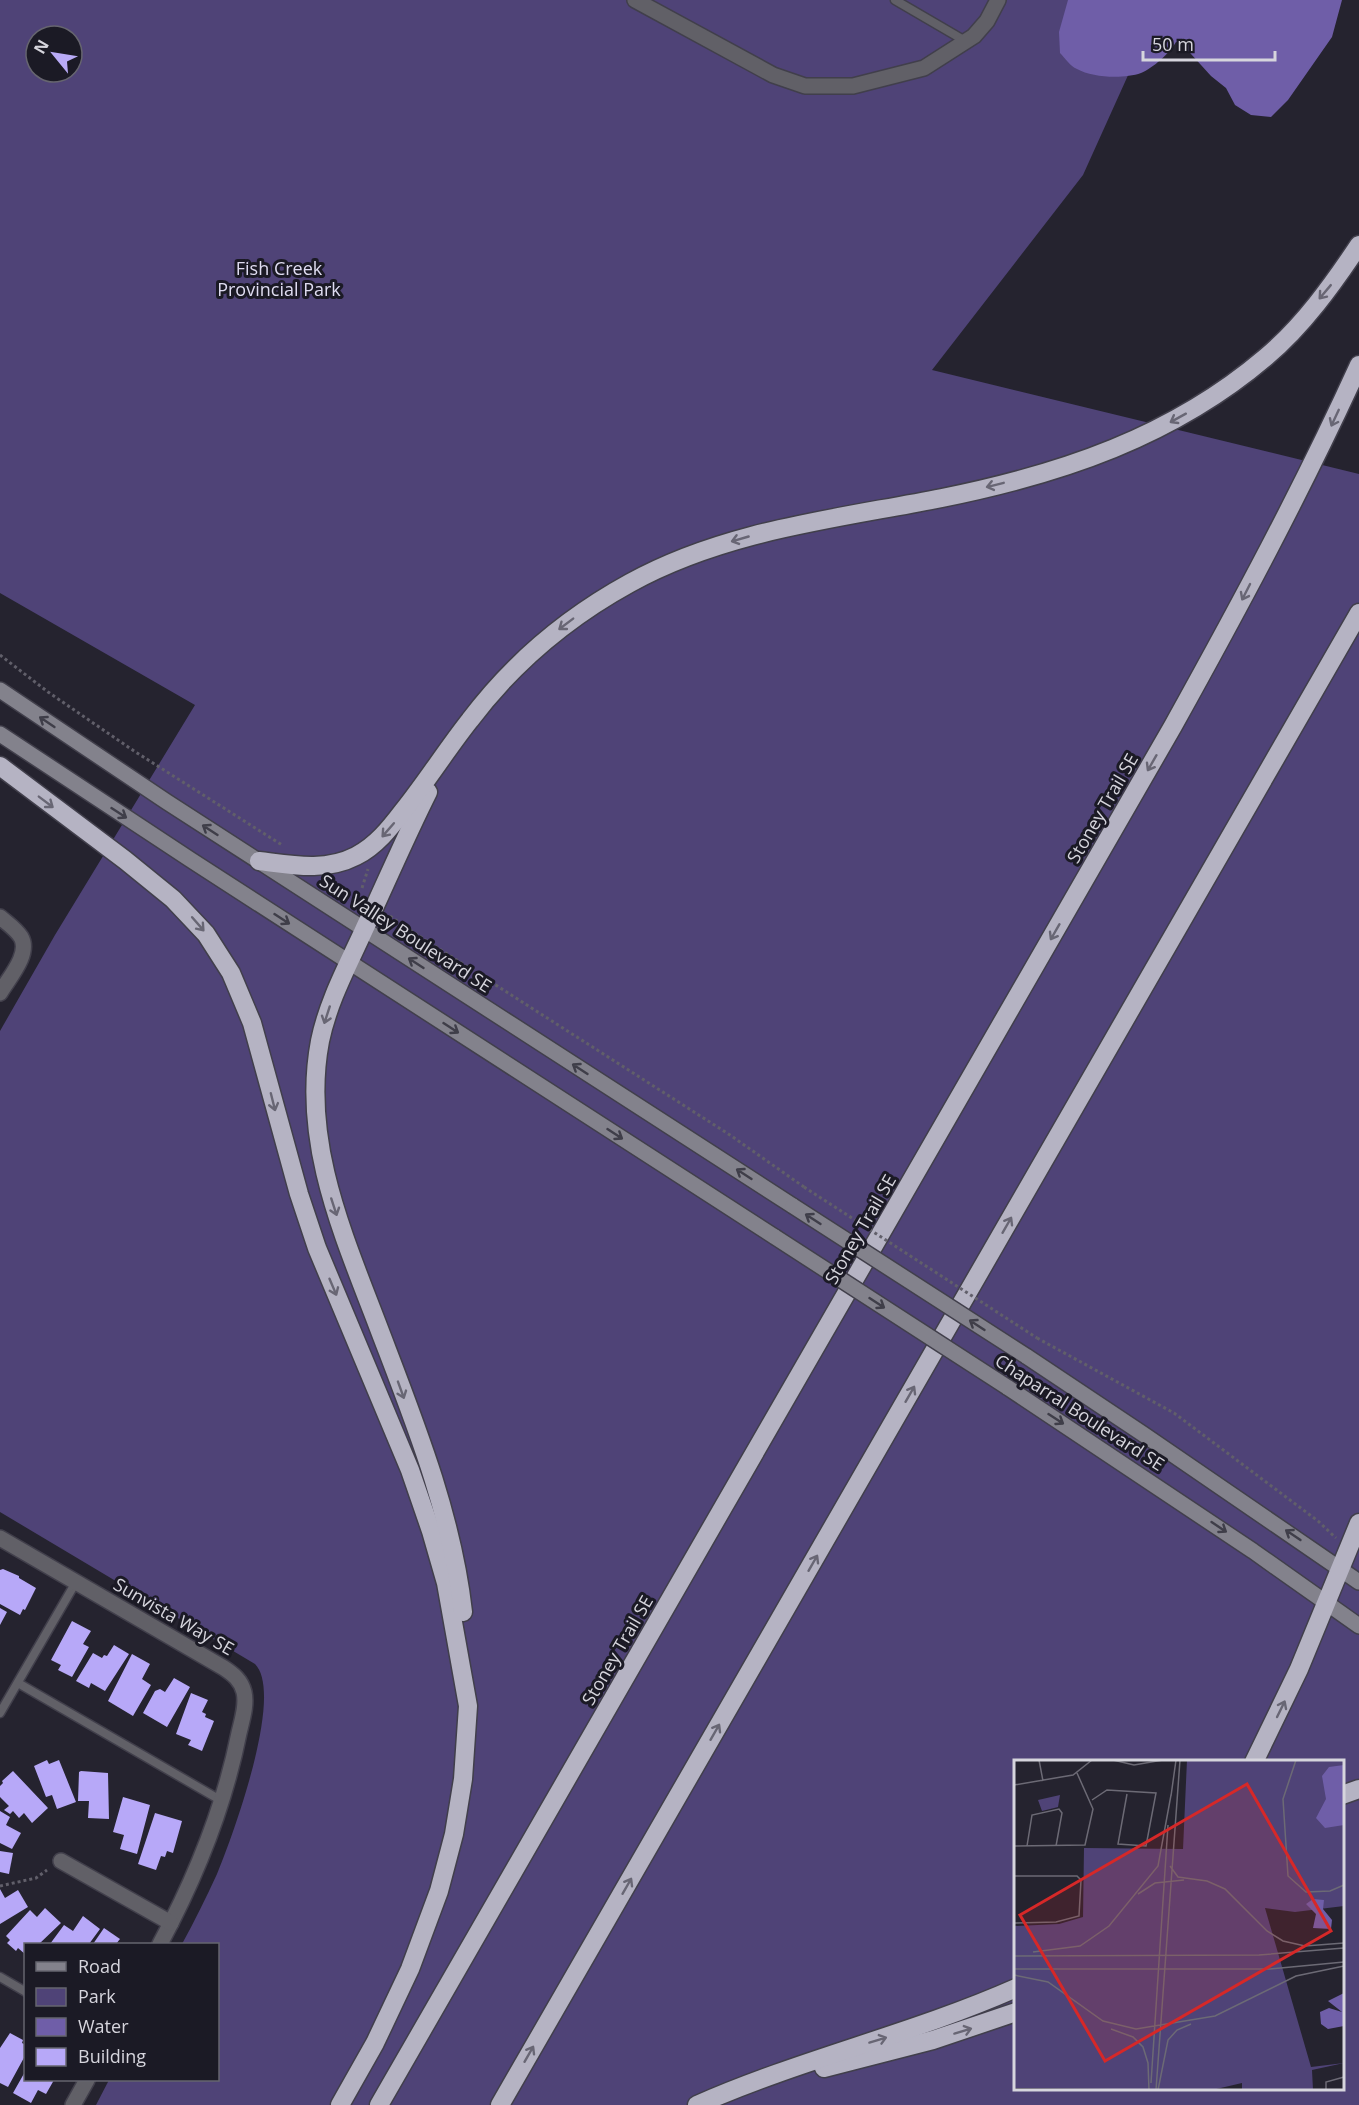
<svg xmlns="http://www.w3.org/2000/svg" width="1359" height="2105" font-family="'Open Sans',sans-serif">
<rect width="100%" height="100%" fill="#25232f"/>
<path fill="#4f4377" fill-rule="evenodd" d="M0,0h1162l-79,175 -151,195 427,104v1631h-1263l13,-25h109v-136h-36c12,-22 24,-46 35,-70 15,-36 68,-180 38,-210l-255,-152v-481l55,-96 140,-230 -195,-112zM36,36h36v36h-36zM1016,1762h326v326h-326z"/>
<path fill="#6f5ea8" d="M1068,0h274l-10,37 -44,63 -17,17 -20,-2 -16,-10 -9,-17 -15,-12 -30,-33 -5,-1c-6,11 -23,26 -35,31 -17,6 -48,5 -64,-4 -7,-3 -12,-11 -17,-16l-1,-21z"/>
<g fill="#b7a8f8">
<path d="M3,1569l16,7v2l17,10 -11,22 -2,-1 -3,6 -20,-11v-34z"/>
<path d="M0,1608l7,4 -7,13z"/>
<path d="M72,1621l19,10 -8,13 6,3 -17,30 -14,-7 3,-5 -10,-5z"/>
<path d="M114,1645l15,9 -24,37 -14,-8 -2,5 -13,-7 17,-28 9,5 2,-3 3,1z"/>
<path d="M132,1654l18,10 -8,15 9,6 -18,31 -25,-15z"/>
<path d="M174,1678l16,9 -23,40 -24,-14 12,-22 5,-2 5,3z"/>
<path d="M191,1693l17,7 -6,12 4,2 -1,3 9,4 -12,30 -14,-6 3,-5 -15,-6z"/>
<path d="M47,1760l2,4 10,-4 17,42 -19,7 -5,-14 -6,2 -12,-31z"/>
<path d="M13,1771l35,37 -16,15 -8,-10 -5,5 -6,-7 -3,3 -6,-4 5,-4 -9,-9v-11l3,-3 -1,-2z"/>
<path d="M81,1771l27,2 1,46 -21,-1 1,-17h-11l1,-29z"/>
<path d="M123,1797l27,8 -13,49 -17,-5 4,-14 -11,-3z"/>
<path d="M0,1811l10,6 -4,8 15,8 -9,16 -12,-6z"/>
<path d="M155,1813l27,8 -9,32 -6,-2 -2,6 -4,-1 -5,14 -18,-6z"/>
<path d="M0,1851l13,2 -4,21 -9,-2z"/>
<path d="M0,1889l5,9 13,-8 10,17 -28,17z"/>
<path d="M45,1908l16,15 -22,21h-13v11l-8,-7 -2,3 -9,-8 3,-3 -4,-4 24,-26 7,7z"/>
<path d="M83,1916l17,13 -11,15h-39l14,-19 9,6z"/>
<path d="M104,1928l16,11 -4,5h-23z"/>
<path d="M10,2033l13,7 -1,3 4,2v9l-18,33 -8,-4v-35z"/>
<path d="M26,2070v10h28l-8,14 -8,-4 -7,13 -18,-10z"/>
</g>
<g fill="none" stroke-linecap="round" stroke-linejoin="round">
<defs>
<g id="service">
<path d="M895,0l72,42"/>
<path d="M18,1683l204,118"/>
<path d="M0,1713l76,-131"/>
<path d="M0,1977l26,15"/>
</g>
<g id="minor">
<path d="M635,0l138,75 32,11h48l71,-18 50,-32 13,-15 11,-21"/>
<path d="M0,917c7,6 16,12 21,20 10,17 -13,42 -21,56"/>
<path d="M0,1538l224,130c9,6 17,12 20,24 3,13 -2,28 -5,41 -15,75 -43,144 -79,211"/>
<path d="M61,1861l110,62"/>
<path d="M73,2105l14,-25"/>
</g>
<g id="secondary">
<path d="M0,690l167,112 626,404"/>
<path d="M0,734l191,126 584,377"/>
<path d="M1026,1356l117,78 216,148"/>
<path d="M1007,1387l246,164 106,75"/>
</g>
<g id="motorway">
<path d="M0,766l125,94 48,39 33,35 25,39 21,50 47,171 18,54 93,222 21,61 15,52 22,123 -5,73 -9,55 -15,57 -29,78 -35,74 -35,62"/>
<path d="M428,792c-23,46 -43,93 -65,140 -16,35 -35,70 -43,109 -19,100 23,193 58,285 35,92 74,187 85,286"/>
<path d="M259,861c33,4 66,11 97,-5 20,-10 34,-28 47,-45 24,-30 44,-62 67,-91 43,-57 98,-103 160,-137 96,-53 206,-64 312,-85 119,-24 230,-61 324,-141 37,-31 67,-73 93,-112"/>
<path d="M1254,1762l45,-93 60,-146"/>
<path d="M1342,1795l17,-6"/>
<path d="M824,2068l109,-28 83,-28"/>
<path d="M379,2105l794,-1379c66,-119 130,-238 186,-361"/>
<path d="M500,2105l859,-1492"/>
<path d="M697,2105c104,-46 215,-71 319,-117"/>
</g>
</defs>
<use href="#service" stroke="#413f4b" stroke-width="11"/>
<use href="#minor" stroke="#413f4b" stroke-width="18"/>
<use href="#secondary" stroke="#413f4b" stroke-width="18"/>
<use href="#motorway" stroke="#413f4b" stroke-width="21"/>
<g stroke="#615f6a" stroke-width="3" stroke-dasharray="3 3" stroke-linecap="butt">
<path d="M0,655l48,37 86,59 148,94"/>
<path d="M362,888l6,-19"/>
<path d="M390,916l26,18 314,201 74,52"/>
<path d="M1037,1338l137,75 144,108 18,17"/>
<path d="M0,1886l36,-8 11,-8"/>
</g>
<use href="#service" stroke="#616067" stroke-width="8"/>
<use href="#minor" stroke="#616067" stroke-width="15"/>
<use href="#secondary" stroke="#83828c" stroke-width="15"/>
<use href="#motorway" stroke="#b5b3c3" stroke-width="18"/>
<defs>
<g id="secondary-bridge">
<path d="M793,1206l233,150"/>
<path d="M775,1237l232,150"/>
</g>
</defs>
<use href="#secondary-bridge" stroke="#413f4b" stroke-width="18" stroke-linecap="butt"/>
<path stroke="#615f6a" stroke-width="3" stroke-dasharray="3 3" stroke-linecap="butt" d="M804,1187l233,151"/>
<use href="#secondary-bridge" stroke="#83828c" stroke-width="15"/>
</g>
<defs><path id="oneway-shaft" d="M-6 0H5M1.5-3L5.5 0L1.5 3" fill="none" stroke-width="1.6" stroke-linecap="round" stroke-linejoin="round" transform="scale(1.5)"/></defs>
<g stroke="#686674">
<use href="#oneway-shaft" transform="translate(1325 292) rotate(130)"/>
<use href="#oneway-shaft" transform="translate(1178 418) rotate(151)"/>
<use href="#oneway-shaft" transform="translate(1335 418) rotate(115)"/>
<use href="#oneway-shaft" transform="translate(995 485) rotate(166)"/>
<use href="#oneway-shaft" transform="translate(740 539) rotate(164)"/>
<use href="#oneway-shaft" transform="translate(1246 592) rotate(117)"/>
<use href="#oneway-shaft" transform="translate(566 624) rotate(143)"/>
<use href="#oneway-shaft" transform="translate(1152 763) rotate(120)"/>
<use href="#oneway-shaft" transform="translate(46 802) rotate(37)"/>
<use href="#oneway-shaft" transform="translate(388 830) rotate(131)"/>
<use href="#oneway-shaft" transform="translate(198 924) rotate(49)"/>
<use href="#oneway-shaft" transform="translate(1055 932) rotate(120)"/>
<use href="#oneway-shaft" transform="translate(327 1015) rotate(108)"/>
<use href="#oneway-shaft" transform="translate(273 1102) rotate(76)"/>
<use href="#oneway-shaft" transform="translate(334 1207) rotate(72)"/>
<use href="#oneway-shaft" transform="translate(1007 1225) rotate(-60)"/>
<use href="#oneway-shaft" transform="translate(333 1287) rotate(67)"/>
<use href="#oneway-shaft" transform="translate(401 1390) rotate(70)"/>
<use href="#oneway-shaft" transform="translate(910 1394) rotate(-60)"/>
<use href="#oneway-shaft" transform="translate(813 1563) rotate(-60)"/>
<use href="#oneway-shaft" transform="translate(1281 1709) rotate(-64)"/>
<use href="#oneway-shaft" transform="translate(715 1732) rotate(-60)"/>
<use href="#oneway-shaft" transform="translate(627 1886) rotate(-60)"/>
<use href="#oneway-shaft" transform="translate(963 2031) rotate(-17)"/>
<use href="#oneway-shaft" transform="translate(878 2040) rotate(-17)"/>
<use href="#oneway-shaft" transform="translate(529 2054) rotate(-60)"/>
</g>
<g stroke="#3f3e49">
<use href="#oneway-shaft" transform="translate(47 722) rotate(-146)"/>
<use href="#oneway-shaft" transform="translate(119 813) rotate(33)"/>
<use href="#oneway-shaft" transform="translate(210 830) rotate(-147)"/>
<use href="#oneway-shaft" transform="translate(282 919) rotate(33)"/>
<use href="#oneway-shaft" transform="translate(416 963) rotate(-147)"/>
<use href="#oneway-shaft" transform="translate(451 1028) rotate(33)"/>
<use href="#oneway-shaft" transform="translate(580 1069) rotate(-147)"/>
<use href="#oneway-shaft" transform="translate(615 1134) rotate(33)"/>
<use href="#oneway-shaft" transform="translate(744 1174) rotate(-147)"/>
<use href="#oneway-shaft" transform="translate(813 1219) rotate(-147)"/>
<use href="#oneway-shaft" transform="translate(877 1303) rotate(33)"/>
<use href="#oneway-shaft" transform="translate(977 1325) rotate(-147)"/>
<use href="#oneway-shaft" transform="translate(1056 1419) rotate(33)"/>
<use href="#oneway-shaft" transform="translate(1219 1527) rotate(34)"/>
<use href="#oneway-shaft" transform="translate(1293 1535) rotate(-146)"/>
</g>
<g text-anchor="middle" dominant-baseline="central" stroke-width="6" stroke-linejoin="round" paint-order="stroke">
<g font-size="18" fill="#dfdcf1" stroke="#1b1a25">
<text x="279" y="268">Fish Creek<tspan x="279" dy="21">Provincial Park</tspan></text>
</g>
<g font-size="18" fill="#d6d5dd" stroke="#1b1a25">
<text transform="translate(1102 808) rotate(-60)">Stoney Trail SE</text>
<text transform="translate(406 933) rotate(33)">Sun Valley Boulevard SE</text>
<text transform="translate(860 1229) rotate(-60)">Stoney Trail SE</text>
<text transform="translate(1080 1412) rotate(33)">Chaparral Boulevard SE</text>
<text transform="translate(174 1616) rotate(30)">Sunvista Way SE</text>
<text transform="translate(617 1650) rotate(-60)">Stoney Trail SE</text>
</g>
</g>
<g transform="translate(1014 1760)">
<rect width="330" height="330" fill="#25232f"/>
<path d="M173,0h157v146l-49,6 -30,-4 46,159 33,-4 -32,7 1,20h-71v-7l-30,7 -198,-2v-162l45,-2 24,-7 1,-69 99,1zM46,35l-2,12 -16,4 -4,-11z" fill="#4f4377"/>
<path d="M330,5v60l-19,3 -9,-10 10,-19 -4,-23 7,-9zM299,139l11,1 -1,9 9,11 -1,9 -18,-1 3,-14 -10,-10zM330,233v33l-16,3 -7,-5 -1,-12 9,-4 13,4 -14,-11z" fill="#6f5ea8"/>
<path fill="none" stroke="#6c6a75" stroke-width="1.5" d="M25,0l4,21M99,0l21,5 29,-5M282,0l-13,39 5,77 18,16 24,-1 14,-6M0,25l59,-10 19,-15M157,36l5,-36M78,40l15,-10 49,3 -10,53 -28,-2 9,-50M0,86l71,-1 8,-36 -16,-36M13,86l5,-31 27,-6 3,4 -6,33M156,106l8,11 29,4 18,8 42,42 16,10 22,5 39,-3M0,116h63l4,4 -2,36 -23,6 -42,1M124,134l17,-11 29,-3M19,192l47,-6 29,-20 49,-60 13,-71M0,196l245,-1 85,-7M0,209h256l74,-7M0,215l34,7 55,39 33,8 79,-13 81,-40 48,-10M97,269l22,8 10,10 5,16 1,27M137,323l17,-258M142,330l24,-330M144,330l10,-50 9,-10 14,-6M312,330v-8l18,-5"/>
<path fill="#d62828" fill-opacity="0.15" stroke="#d62828" stroke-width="3" d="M233,24l84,147 -226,130 -85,-146z"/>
<rect width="330" height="330" fill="none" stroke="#d6d5dd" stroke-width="3"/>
</g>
<rect x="24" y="1943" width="195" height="138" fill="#1b1a25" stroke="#66656f" stroke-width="1.5"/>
<rect x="36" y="1962" width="30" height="9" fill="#83828c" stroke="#66656f" stroke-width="1.5"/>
<text x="78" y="1973" font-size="18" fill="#d6d5dd">Road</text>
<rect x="36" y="1988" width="30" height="18" fill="#4f4377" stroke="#66656f" stroke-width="1.5"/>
<text x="78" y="2003" font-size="18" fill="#d6d5dd">Park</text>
<rect x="36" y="2018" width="30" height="18" fill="#6f5ea8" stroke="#66656f" stroke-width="1.5"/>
<text x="78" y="2033" font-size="18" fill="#d6d5dd">Water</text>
<rect x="36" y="2048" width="30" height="18" fill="#b7a8f8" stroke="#66656f" stroke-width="1.5"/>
<text x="78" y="2063" font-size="18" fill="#d6d5dd">Building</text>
<g transform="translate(54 54) rotate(300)"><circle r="28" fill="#1b1a25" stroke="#66656f" stroke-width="1.5"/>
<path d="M0-4.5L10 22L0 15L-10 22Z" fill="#b9abf7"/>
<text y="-9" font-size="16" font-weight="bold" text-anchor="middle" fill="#d6d5dd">N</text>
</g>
<path d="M1143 51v9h132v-9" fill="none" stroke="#d6d5dd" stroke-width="3"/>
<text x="1152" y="51" font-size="18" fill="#d6d5dd" stroke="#1b1a25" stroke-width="4.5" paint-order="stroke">50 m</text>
</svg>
